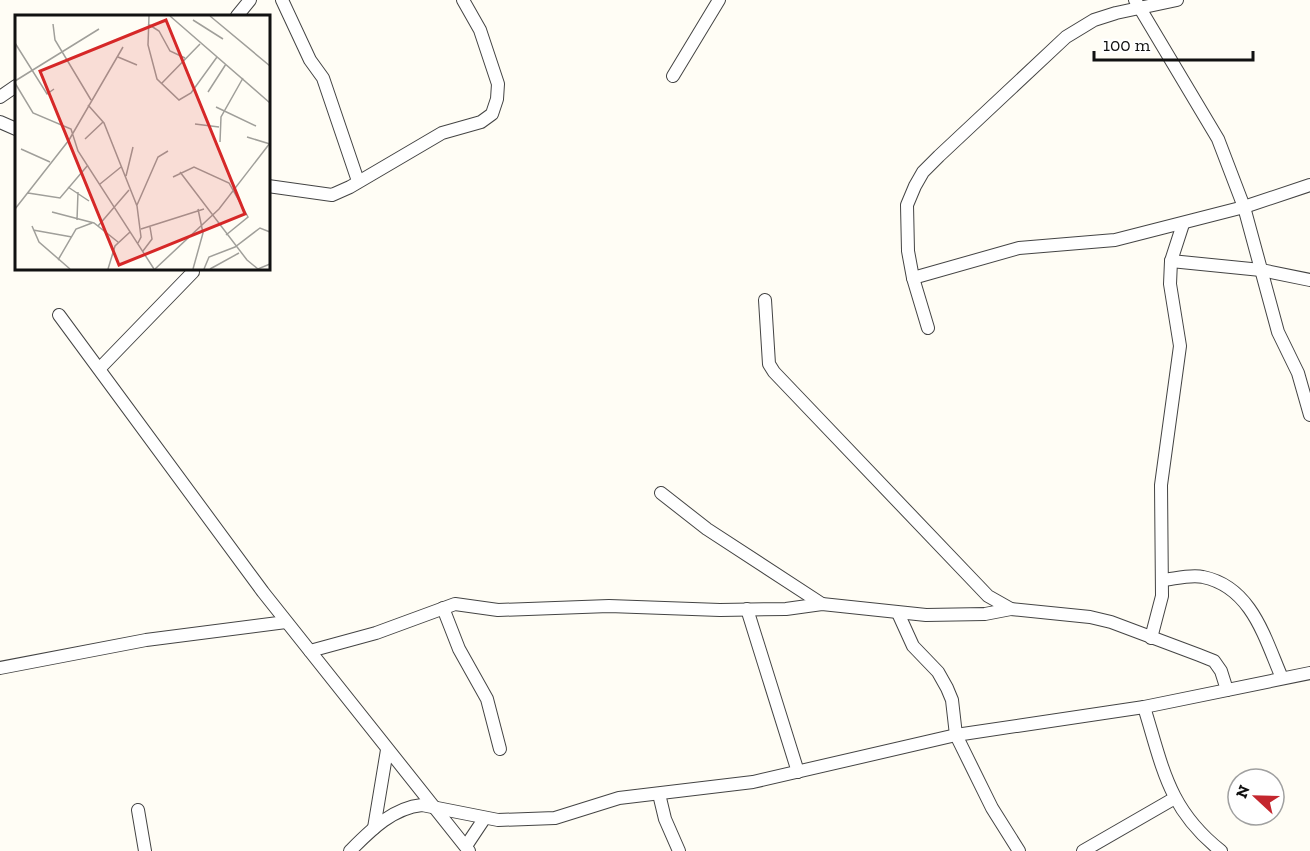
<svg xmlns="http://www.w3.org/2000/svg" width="1310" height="851" font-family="'Zilla Slab',serif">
<rect width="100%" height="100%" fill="#fffdf5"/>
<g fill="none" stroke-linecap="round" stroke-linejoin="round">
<defs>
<g id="minor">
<path d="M282,0l28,60 13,18 35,103"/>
<path d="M1135,0l83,139 26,68 34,125 20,41 12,42"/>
<path d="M237,16l13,-16"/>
<path d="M673,76l46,-76"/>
<path d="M0,97l16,-11"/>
<path d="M0,122l16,7"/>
<path d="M268,186l64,9 18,-8 92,-54 39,-11 11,-8 5,-15 1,-15 -18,-54 -17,-30"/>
<path d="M1171,261l90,9 49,10"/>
<path d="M913,278l106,-30 96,-8 129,-33 66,-22"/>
<path d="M765,300l4,64 5,8 214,224 23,13 79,8 21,5 88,33 15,6 7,10 6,19"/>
<path d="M59,315l204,277 206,259"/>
<path d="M928,328l-15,-50 -5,-27 -1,-46 8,-19 8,-14 16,-16 127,-119 28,-17 22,-7 61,-13"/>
<path d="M100,368l93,-96"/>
<path d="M661,493l46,36 115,75"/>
<path d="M1162,580c12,-1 29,-6 41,-3 49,10 62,62 79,101"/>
<path d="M443,608l16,41 28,50 13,50"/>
<path d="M747,609l51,163"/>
<path d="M898,613l15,33 25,26 9,16 5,12 4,35 36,73 27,43"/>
<path d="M1151,638l11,-42 -1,-111 19,-139 -10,-62 1,-23 12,-37"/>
<path d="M310,651l66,-18 79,-29 43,6 111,-4 111,4 66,-1 36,-5 104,11 59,-1 26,-5"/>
<path d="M0,668l146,-28 140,-18"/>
<path d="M1144,707c19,61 24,102 77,144"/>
<path d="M659,794l6,25 14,32"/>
<path d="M138,810l7,41"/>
<path d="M374,828l13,-78"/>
<path d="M466,846l18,-27"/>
<path d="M350,851c20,-20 42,-43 72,-46l76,15 57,-2 64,-20 134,-16 203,-47 188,-28 166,-34"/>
<path d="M1083,851l92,-53"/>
</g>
</defs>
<use href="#minor" stroke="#444" stroke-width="14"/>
<use href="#minor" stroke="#fff" stroke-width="12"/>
</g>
<g transform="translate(15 15)">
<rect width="255" height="255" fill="#fffdf5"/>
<path fill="none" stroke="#a09f9a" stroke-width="1.5" d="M134,1l-1,29 9,34 22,21 12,-7 26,-36M155,1l100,87M195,1l60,50M178,5l30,19M38,9l2,16 36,60M133,9l11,7 11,20 15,7M0,28l32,51 7,-5M103,42l19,8M0,66l84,-52M0,68l18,30 38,16 7,22 76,118M146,69l39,-40M193,77l18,-28M73,90l16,18 33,83 4,31 -3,6M201,92l40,19M180,109l24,3M232,122l23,7M70,124l18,-17M205,127l1,-25 22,-39M6,134l29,13M165,157l67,88 11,9 12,-5M111,161l7,-29M158,162l21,-10 35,16 19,34 -22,18M85,169l21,-17M53,172l21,14M13,178l32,5 28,-33M122,190l21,-48 10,-6M0,194l54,-69 54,-93M37,197l42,11 24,19M62,205l1,-28M17,211l7,16 31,27M83,211l31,-36M126,214l63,-20M18,215l39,7M128,236l9,-12 -2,-12M43,245l18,-31 16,-6M93,254l7,-23 15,-14M140,254l64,-60 51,-66M178,254l10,-36 -5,-24M189,254l5,-12 26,-10 25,-19 10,4M195,254l29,-16"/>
<path fill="#d62828" fill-opacity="0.15" stroke="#d62828" stroke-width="3" d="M151,5l79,194 -126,51 -79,-194z"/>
<rect width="255" height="255" fill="none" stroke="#111" stroke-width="3"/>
</g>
<g transform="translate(1256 797) rotate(292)"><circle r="28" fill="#ffffff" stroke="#a0a0a0" stroke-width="1.5"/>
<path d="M0-4.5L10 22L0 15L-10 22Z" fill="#c4262e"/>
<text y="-9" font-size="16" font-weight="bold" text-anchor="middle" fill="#111111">N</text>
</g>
<path d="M1094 51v9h159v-9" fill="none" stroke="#111111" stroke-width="3"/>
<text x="1103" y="51" font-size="18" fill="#111111" stroke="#ffffff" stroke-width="4.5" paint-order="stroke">100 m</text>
</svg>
